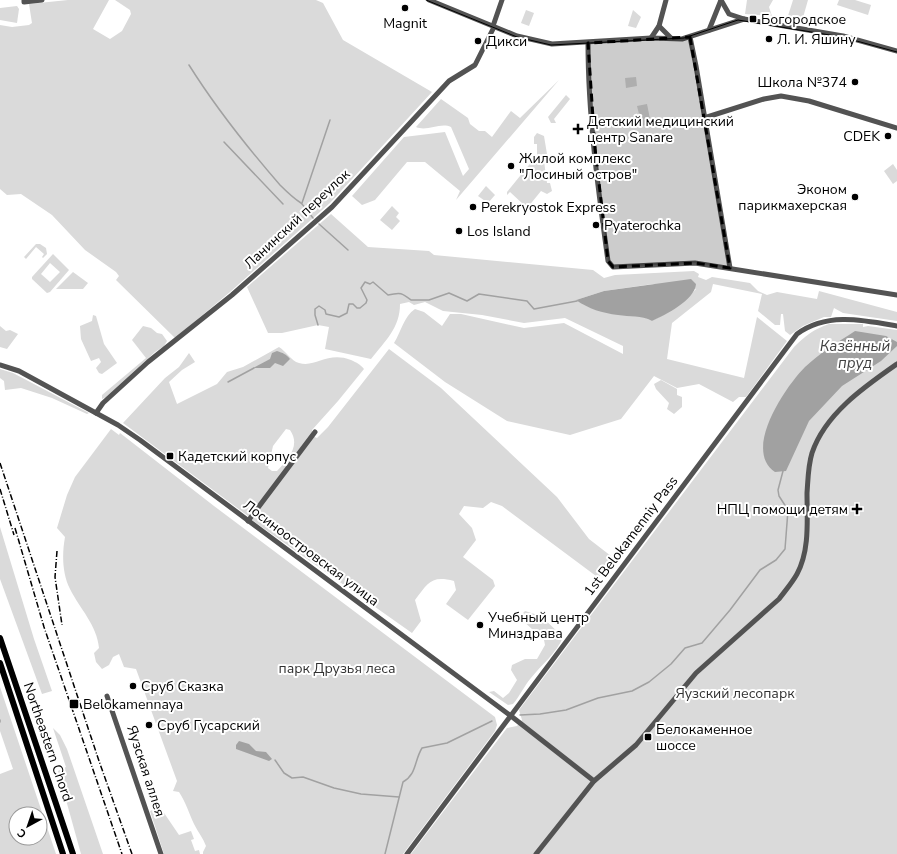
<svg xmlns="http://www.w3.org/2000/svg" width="897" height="854" font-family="'Nunito Sans',sans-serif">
<rect width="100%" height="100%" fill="#fff"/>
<g fill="#dadada" fill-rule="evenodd">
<path d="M68,0h41l-16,29 17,10 12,-8 9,-17 -1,-4 -15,-10h201l7,3 20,37 89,52 -102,111 -100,89 -55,46 -59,-58 3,-4 -3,-4 -31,-22 -33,-35 -31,-21 -14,1 -7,-6v-164l12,2 17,-2 3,-2 -3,-19z"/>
<path d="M747,0h26l-4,7 3,9 -27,-2z"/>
<path d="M793,0h15l-6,21 -15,-2z"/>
<path d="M839,0h16l16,5 -3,10 -31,-10z"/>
<path d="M17,6l2,3 -2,14 -17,-3v-12z"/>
<path d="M526,10l8,3 -5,13 -8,-3z"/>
<path d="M633,10l8,7 -5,11 -8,-2z"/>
<path d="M636,77l1,9 -11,2 -1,-10z"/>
<path d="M559,80l-103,120 4,-9 -35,-29h-18l-32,38 -13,5 -10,-9 52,-59 41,-5 18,44 6,-7 -18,-42c-11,-5 -24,5 -35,0l25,-28 27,19 2,6 9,7h6l7,6 19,-26 9,7z"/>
<path d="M566,95l4,4 -16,20 2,4h-5l-3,-6z"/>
<path d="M647,104l4,20 -9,2 -5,-20z"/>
<path d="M537,133l7,3 4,24 -4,1 3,22h3l2,8 -5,3 -6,-3 -13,16 -3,1h-2l1,-3 -14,-13 -3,3v-3l26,-32h4v-16h-3v-7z"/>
<path d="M893,164l4,6v11l-4,3 -9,-13z"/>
<path d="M486,186l9,9 -7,8 -10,-7z"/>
<path d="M392,206l7,7 -3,4 4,4 -8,9 -12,-10z"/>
<path d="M331,214l37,33 61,4 5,4 159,15 11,8 11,-3 79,-4 5,3 -1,3 8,3 6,-3 38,6 8,8 9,4 10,-3 40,7 2,-8 78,21v9l-54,-8 -9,-5 -3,9h-7l-21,9 -13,9 -5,-4 -2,-17h-2l-1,11h-5l-17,-14 4,-17 -49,-10 -2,8 -39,31 -5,36 77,19 13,-61 30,24 -41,56h-7l-6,5 -34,-18 -22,4 -23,-12 -33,43 -51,16 -63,-14 -62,-39 -51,-39c7,-11 10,-27 21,-34l9,3 18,14 8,-12h11l63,14 40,-5 59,31v-8l-58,-28 -41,5 -42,-8 -39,-4 -18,-9 -11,3 -5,-3 -9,2c0,24 -15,37 -29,55l-46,-10 4,-22 -11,-2 -36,8h-14l-21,-46zM653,284l43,5c-13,14 -27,23 -44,32l-8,-4 -68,-17 28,-9z"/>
<path d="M36,244h4l6,4 1,6 -4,4 -1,-1 2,-3 -8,-7 -10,12 -2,-2z"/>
<path d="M53,254l16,16 -19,22 -3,1 -15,-14v-2zM50,263l10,9 -10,10 -9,-8z"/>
<path d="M73,272l15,11 -5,6h-27z"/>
<path d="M93,315l3,1 8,28 13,19 -15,11 -3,-1 -3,-5 5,-6 -2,-4 -8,3 -10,-22 -1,-13 12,-5z"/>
<path d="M829,324h34v3l5,-1 29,4v524h-486l96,-126 10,-2 5,-6 -3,-10 275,-363c11,-11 20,-18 35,-23z"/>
<path d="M0,326l6,5 4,-1 8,4 -11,15 -7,-2z"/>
<path d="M143,326l8,2 6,5 5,1 5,7 -3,5 -9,6 -49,45 -4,2v-4l44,-37 -14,-18z"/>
<path d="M279,347c7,4 12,14 20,16 17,5 28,-12 52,-3 6,3 9,4 13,9l-26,32 -26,29v6l5,2 11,-11 61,-78 52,39 116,109 32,42 22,17 1,5 -12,15h-4l-94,-70 -11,-4 -8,6 -19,-2 -5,8 13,14 4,12 -13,17 30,23 2,6 -27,34 -22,-16 10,-14 -2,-9c-23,-6 -26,2 -39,19l6,21 -9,12 -160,-113v-4h-4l-125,-93 42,-45 14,-11 10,-14 6,9 -13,8 -13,12 8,22 40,-20 10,-12 16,-5zM286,429l4,1c11,16 -2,29 -13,41h-5l-4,-3 5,-22z"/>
<path d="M0,369l13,4 76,40 -2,1 -35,-16 -31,-10 -16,2 -1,-9 -4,-3z"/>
<path d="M661,380l16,9v6l5,2v10l-8,7 -7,-5 2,-6 -13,-14 -2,-5z"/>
<path d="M111,429l8,6 1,-2 94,73 281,211 2,8 -2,6 -92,123h-200v-2l3,-6c-3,-8 -8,-14 -12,-22 -5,-11 -8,-21 -15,-32l-6,-1 4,-10 -41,-112 -12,-2 -5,-13 -6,3 -4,8 -7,4 -6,-7 -2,-9 5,-5c-2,-23 -19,-39 -29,-59 -8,-16 -8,-35 -5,-52l-8,-9 10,-33 8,-18z"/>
<path d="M0,527l34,112 18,52 -10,3 -42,-115z"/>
<path d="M525,611l16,5 22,21c-6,16 -22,28 -32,41 -7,8 -11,18 -18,26l-5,1 -19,-13 5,-1 9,7 6,-5 8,-13 -6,-10 1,-5 13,-6h12l8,-14 -1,-5 -23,-21 -1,-3z"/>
<path d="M0,687l56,167h-56v-80l13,-5 -13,-38zM16,814h24v24h-24z"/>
<path d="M53,728l7,7 7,14 36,105h-22l-23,-83 8,-4z"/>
<path d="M160,807l19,28 12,-4 3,8 -3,1 4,11 4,-1 1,4h-36l-14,-43z"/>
</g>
<g fill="#a1a1a1">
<path d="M691,279l5,5c-1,16 -31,31 -44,37 -11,-6 -22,-4 -34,-6 -16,-2 -29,-6 -42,-15l28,-9z"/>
<path d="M855,331l31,5 11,6v4l-16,15 -39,25 -33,35 -23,50 -11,1c-33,-22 11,-86 30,-105 15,-14 33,-25 50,-36z"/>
<path d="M277,351c6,2 9,3 13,8l-7,7 -8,-3 -5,5h-17l17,-9 2,-6z"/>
<path d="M239,741l10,3 7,7 10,1 6,7 -3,2 -33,-12v-4z"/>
</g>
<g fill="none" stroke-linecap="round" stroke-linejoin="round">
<g stroke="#a1a1a1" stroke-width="1.5">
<path d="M189,65c27,43 58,82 91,120 7,7 13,13 21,18 4,4 8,10 12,15"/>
<path d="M224,142l59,62"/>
<path d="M302,203l28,-83"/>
<path d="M319,224l29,26"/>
<path d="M318,325l-3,-10v-6l4,-3 6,4 1,4 13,3 8,-4 2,-9h4l4,4h3l6,-5 1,-3 -6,-12 4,-6 5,2 3,-2 15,13c13,-3 14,-2 23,5h18l20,-7 18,8 12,-7 48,7 7,8 43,-8"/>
<path d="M228,382l26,-14"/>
<path d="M520,715l20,-1 26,-4 32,-12 34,-7 17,-9 22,-18 14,-16 17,-5 28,-33 30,-40 16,-10 9,-11 3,-39 -9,-14 -1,-6 5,-19"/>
<path d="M0,720v2"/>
<path d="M275,760l9,13 8,5 11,-1 31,11 27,6 38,3"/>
<path d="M385,854l18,-72c14,-8 11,-21 19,-34l25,-5 45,-22"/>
</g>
<g stroke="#535353" stroke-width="5">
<path d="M24,0v2l18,-2"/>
<path d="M429,0l88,36 35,8 99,-6 31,1 62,-20"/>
<path d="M721,0l8,14 15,5 99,17 54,15"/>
<path d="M493,26l9,-26"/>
<path d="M659,26l12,12"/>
<path d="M709,30l12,-30"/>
<path d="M690,37l6,29 34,202"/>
<path d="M651,38l8,-12 7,-26"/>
<path d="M588,43c0,72 10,146 20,218l5,6 82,-4 202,32"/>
<path d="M704,118l60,-19 17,-3 28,5 88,27"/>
<path d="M0,365l19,6 99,54 22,15 371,276 83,65"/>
<path d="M96,413l7,-10 45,-41 84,-67 100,-88 117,-126 26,-16 19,-38"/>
<path d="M248,521l67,-89"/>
<path d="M107,696l54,158"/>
<path d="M407,854l390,-520c30,-22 66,-14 100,-8"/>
<path d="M536,854l58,-73 42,-36 60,-72 83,-74c6,-8 13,-16 18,-25 13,-24 10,-55 10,-81 1,-13 1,-27 5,-40 13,-39 52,-66 85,-89"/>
</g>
<g stroke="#000" stroke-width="6">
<path d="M0,638l73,216"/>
<path d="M0,663l63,191"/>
</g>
<path stroke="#000" stroke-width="1" d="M426,0l91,37 34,8 133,-7 54,-18 104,17 55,15"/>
<g stroke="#000" stroke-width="1.5" stroke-dasharray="6 2 1 2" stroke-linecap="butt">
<path d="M0,463l99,298 33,93"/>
<path d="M0,489l14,46"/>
<path d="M15,528l29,99 78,227"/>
<path d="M57,551l-2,26 7,48"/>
</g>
</g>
<path fill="#000" fill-opacity="0.2" stroke="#000" stroke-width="3" stroke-dasharray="8 5" stroke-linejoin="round" d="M690,37l40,231 -35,-5 -82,4 -5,-6 -13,-113 -7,-105z"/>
<g fill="#000" stroke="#fff" stroke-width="1.5">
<circle cx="405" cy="8" r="4"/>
<rect x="749" y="15" width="8" height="8" rx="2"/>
<circle cx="769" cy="39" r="4"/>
<circle cx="478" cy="41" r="4"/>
<circle cx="855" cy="82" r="4"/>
<path d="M576 123h4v4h4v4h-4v4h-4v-4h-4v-4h4z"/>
<circle cx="888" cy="136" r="4"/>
<circle cx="511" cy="166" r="4"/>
<circle cx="855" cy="197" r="4"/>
<circle cx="473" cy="207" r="4"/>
<circle cx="596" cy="225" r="4"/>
<circle cx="459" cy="231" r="4"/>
<rect x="166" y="452" width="8" height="8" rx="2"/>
<path d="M855 503h4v4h4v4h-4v4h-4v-4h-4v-4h4z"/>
<circle cx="480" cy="625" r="4"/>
<circle cx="133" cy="686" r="4"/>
<rect x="69" y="699" width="10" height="10" rx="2"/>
<circle cx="149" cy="725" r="4"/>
<rect x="644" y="733" width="8" height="8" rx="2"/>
</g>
<g text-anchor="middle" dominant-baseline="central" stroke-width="4" stroke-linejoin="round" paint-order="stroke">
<g font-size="14" fill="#000" stroke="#fff" text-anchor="start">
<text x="761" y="19">Богородское</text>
<text x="405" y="23" text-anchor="middle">Magnit</text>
<text x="777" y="39">Л. И. Яшину</text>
<text x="486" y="41">Дикси</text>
<text x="847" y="82" text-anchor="end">Школа №374</text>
<text x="587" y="121">Детский медицинский<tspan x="587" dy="16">центр Sanare</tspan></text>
<text x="880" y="136" text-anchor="end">CDEK</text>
<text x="519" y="158">Жилой комплекс<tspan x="519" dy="16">"Лосиный остров"</tspan></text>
<text x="847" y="189" text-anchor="end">Эконом<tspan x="847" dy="16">парикмахерская</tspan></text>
<text x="481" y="207">Perekryostok Express</text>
<text x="604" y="225">Pyaterochka</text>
<text x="467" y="231">Los Island</text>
<text x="178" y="456">Кадетский корпус</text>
<text x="848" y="509" text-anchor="end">НПЦ помощи детям</text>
<text x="488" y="617">Учебный центр<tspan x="488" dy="16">Минздрава</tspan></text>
<text x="141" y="686">Сруб Сказка</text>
<text x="83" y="704">Belokamennaya</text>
<text x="157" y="725">Сруб Гусарский</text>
<text x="656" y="729">Белокаменное<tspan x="656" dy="16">шоссе</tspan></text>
</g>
<g font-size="14" fill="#000" stroke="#fff">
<text transform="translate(297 219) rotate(-43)">Ланинский переулок</text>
<text transform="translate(631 536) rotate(-53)">1st Belokamenniy Pass</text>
<text transform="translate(311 553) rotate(37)">Лосиноостровская улица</text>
<text transform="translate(48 742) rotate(71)">Northeastern Chord</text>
<text transform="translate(146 771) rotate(72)">Яузская аллея</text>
</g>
<g font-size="14" fill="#313131" stroke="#fff">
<text x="337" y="668">парк Друзья леса</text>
<text x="735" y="693">Яузский лесопарк</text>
</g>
<g font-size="15" font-style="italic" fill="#424242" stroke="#fff">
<text x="855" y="346">Казённый<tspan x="855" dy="17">пруд</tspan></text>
</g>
</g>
<g transform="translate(28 826) rotate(220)"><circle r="19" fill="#ffffff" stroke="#999999"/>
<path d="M0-3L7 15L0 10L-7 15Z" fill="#000000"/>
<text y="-6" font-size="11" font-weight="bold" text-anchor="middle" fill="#000000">С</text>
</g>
</svg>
